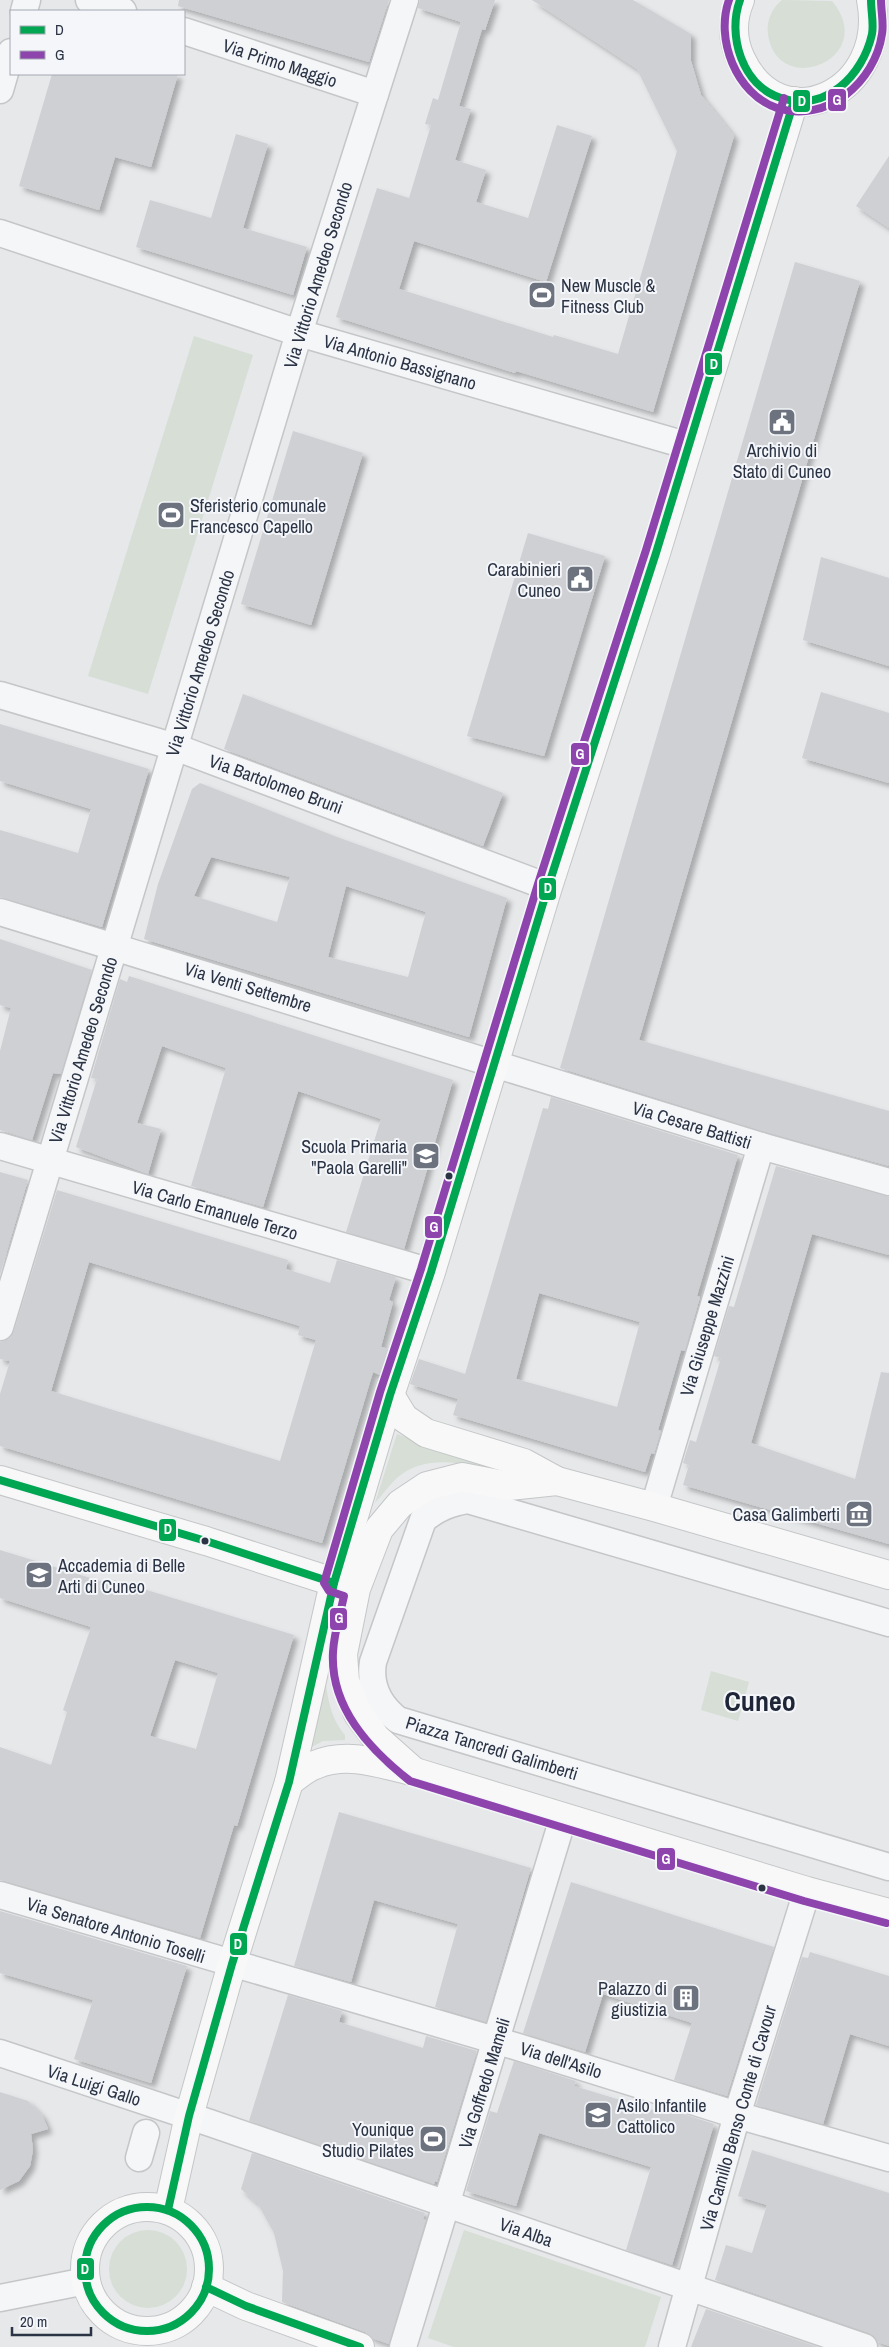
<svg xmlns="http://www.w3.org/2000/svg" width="889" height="2347" font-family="'Archivo Narrow',sans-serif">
<defs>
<filter id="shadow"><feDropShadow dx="4.5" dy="4.5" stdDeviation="2.5" flood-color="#0004"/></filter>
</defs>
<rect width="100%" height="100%" fill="#e6e8ea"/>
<g fill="#d6ded6">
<path d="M782,0l50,1c48,58 -55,99 -64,33 -2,-13 4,-26 14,-34z"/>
<path d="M194,336l59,19 -105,339 -60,-18z"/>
<path d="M397,1434l39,14 71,20 -1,5c-34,-7 -77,-22 -108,4 -8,7 -15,17 -23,26z"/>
<path d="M324,1669c3,24 5,48 21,66v5l-22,1 -13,7z"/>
<path d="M711,1671l38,11 -11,39 -37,-11z"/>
<path d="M464,2230l197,67 -16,50h-191l-26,-9z"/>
<circle cx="148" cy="2269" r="39"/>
</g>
<g fill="#ced0d3" fill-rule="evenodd" filter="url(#shadow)">
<path d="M179,0h210l-20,62 -191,-56z"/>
<path d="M420,0h75l-10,30 -3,-1 -23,77 12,3 -16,51 31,10 -10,32 52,16 29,-93 35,11 -46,146 -132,-41 -15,48 154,48 1,-2 64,19 59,-203 -40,-82 -105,-69h101l58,34v27l10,34 33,41 -81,276 -137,-41 -1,2 -179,-56 41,-129 32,10 22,-73 -6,-1 8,-26 5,2 23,-78 -43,-14z"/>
<path d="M52,74h126l-27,93 -36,-10 -16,53 -80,-24z"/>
<path d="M236,134l32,10 -25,84 64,19 -14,48 -157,-48 14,-47 61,18z"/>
<path d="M889,156v72l-33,-22z"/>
<path d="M795,262l65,19 -221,759 250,71v55l-124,-34 -205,-64z"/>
<path d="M293,431l70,22 -52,172 -70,-21z"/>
<path d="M528,533l77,23 -61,200 -77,-20z"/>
<path d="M821,557l68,21v88l-86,-26z"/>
<path d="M821,692l68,21v70l-87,-25z"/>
<path d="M243,694l260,99 -20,53 -259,-97z"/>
<path d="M0,724l149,45 -47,158 -102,-30v-67l78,23 13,-44 -91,-28z"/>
<path d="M200,783l137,54 170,61 -38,139 -325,-98 14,-55 34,-95zM211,857l79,20 -13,45 -83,-26zM346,886l80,26 -18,65 -80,-20z"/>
<path d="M0,939l92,31 -31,104 -8,-1 -21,67 -32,-10v-79l11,-43 -11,-3z"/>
<path d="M129,976l324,104 -49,169 -58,-17 35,-113 -83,-28 -35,116 -72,-21 35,-118 -64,-22 -25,77 24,6 -13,45 -72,-27 21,-68 -6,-1 29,-99 7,3z"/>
<path d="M551,1097l187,58 -41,141 3,1 -15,54 -4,-1 -23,80 3,1 -7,23 -3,-1 -6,19 -192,-57 5,-16 -48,-15 9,-25 46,15 78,-266 5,1zM539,1293l101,29 -23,85 -101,-28z"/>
<path d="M776,1166l113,31v58l-77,-21 -61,209 104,36 26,-107 8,1v171l-206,-59 6,-20 -6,-2 7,-23 6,2 25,-84 -7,-2 15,-50 5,1z"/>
<path d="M0,1172l28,8 -28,95z"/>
<path d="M57,1190l231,70 -2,9 44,14 7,-23 59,17 -7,23 4,2 -12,45 8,2 -9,26 -7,-3 -51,171 -322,-97v-52l10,-33 -10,-2v-17l10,-4 4,-7zM89,1262l211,64 -2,9 18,5 -36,121 -229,-70z"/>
<path d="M0,1550l113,35 1,-5 180,55 -57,191 -3,-1 -34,113 -200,-58v-133l51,18 16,-53 -4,-2 28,-83 -91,-29zM175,1660l43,13 -22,76 -46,-13z"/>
<path d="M339,1812l192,56 -45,154 -51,-15 23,-83 -84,-24 -23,82 -57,-16z"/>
<path d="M571,1882l203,65 -47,149 -53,-16 18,-57 -89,-29 -18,58 -62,-19z"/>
<path d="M0,1911l187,55 -36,117 -77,-24 19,-59 -93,-27z"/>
<path d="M810,1952l79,24v70l-39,-12 -27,90 -67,-19 46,-148 6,1z"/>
<path d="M288,1995l54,16 -3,11 84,26 3,-12 51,15 -40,131 -2,-1 -1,3 -185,-63z"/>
<path d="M514,2061l62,20 -2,5 89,27 2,-5 49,16 -42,141 -46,-15 25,-83 -112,-34 -23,73 -50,-15 24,-80 7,2z"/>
<path d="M0,2092l28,9 14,14 6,14 -17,5 2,16 -3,16 -11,15 -19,9z"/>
<path d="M752,2150l137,43v153l-11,-4 -9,-9 -154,-53 11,-35 26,8 15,-48 -29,-9z"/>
<path d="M252,2153l173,60 -2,6 3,1 -37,124 -17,-6 -7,-6 -83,-30 1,-31 -9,-38 -16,-29 -17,-15z"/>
<path d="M706,2309l112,38h-127z"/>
</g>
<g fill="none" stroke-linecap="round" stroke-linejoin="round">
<defs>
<g id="street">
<path d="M89,0l34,11"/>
<path d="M24,11l3,-11"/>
<path d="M184,31l191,63"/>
<path d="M0,90l11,-38"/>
<path d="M0,233l299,100 390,113"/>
<path d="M0,695l175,52 373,140"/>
<path d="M0,912l761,234 128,36"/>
<path d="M0,1146l431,126"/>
<path d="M0,1327l299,-994 106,-333"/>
<path d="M654,1507l107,-361"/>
<path d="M889,1623l-421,-123c-18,3 -31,8 -45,20l-50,142c-4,24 7,44 25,58l491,147"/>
<path d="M0,1895l518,152 219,68 152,43"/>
<path d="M0,2053l210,70 654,224"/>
<path d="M139,2158l7,-25"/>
<path d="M0,2298l86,-17"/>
<path d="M403,2347l160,-529"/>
<path d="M672,2347l65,-232 70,-224"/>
</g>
<g id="secondary">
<path d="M740,0c-8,19 -8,40 1,59 39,84 148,34 130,-59"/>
<path d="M390,1395l14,23 22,15 98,30 33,18 97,26 235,68"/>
<path d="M0,1480l206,61 146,47"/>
<path d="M412,1770l-36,-32 -18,-24 -13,-33 -2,-27 13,-65 23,-60 21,-25 27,-18 35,-9 47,9 48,-5"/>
<path d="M289,1782c8,-6 17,-14 26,-17 33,-14 66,-1 100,7l392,119 82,22"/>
<circle cx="147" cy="2269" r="62"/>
<path d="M168,2210l21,-94 43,-152 57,-182 45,-199 56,-188 41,-123 117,-385 108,-334 138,-452"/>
<path d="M206,2287l40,19 114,41"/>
</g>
</defs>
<use href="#street" stroke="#c4c6c8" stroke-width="29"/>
<use href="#secondary" stroke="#c4c6c8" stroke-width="30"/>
<use href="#street" stroke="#f5f6f7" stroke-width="26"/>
<use href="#secondary" stroke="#f8f8f8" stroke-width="28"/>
<defs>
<g id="bus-1">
<path d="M740,0c-13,35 2,86 41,98 45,15 82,-23 91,-64 2,-10 -1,-23 -1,-34"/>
<path d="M0,1480l206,61 128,42"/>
<circle cx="147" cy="2269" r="62"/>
<path d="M168,2210l21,-94 43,-152 57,-182 45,-199 56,-188 41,-123 117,-385 108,-334 138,-452"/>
<path d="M206,2287l40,19 114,41"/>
</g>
<g id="bus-2">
<path d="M729,0c-14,39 7,94 48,108 50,16 98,-26 105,-74 2,-10 -1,-23 -1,-34"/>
<path d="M784,98l-138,452 -108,334 -117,385 -41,123 -56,191 5,8 15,5c-4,19 -10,37 -11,56 -3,55 36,97 77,129l394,120 82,22"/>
</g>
</defs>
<use href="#bus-1" stroke="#f4f6f9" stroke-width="11"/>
<use href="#bus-2" stroke="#f4f6f9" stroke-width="11"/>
<use href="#bus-1" stroke="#00a651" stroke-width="8"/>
<use href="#bus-2" stroke="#8e44ad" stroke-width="8"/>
</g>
<defs>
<symbol id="stadium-square" viewBox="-11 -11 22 22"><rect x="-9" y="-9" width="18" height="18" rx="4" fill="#6c737f" stroke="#f4f6f9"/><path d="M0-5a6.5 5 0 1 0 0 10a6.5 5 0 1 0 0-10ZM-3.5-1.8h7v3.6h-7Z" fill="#fff"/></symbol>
<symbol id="civic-square" viewBox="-11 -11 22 22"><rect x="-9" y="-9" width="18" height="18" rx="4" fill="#6c737f" stroke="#f4f6f9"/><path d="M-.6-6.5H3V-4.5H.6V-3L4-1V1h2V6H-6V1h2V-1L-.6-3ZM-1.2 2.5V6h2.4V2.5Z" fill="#fff"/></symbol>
<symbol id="school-square" viewBox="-11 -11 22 22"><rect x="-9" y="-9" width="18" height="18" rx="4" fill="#6c737f" stroke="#f4f6f9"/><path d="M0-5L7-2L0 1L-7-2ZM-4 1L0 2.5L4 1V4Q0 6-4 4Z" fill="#fff"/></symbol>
<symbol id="museum-square" viewBox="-11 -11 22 22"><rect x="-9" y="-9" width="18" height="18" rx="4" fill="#6c737f" stroke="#f4f6f9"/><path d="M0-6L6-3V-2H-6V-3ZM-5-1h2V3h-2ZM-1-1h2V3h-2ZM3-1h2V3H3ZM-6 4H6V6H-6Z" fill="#fff"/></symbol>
<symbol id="university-square" viewBox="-11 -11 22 22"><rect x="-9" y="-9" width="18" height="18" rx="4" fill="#6c737f" stroke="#f4f6f9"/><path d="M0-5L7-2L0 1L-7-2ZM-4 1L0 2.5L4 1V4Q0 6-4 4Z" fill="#fff"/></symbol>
<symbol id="building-square" viewBox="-11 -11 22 22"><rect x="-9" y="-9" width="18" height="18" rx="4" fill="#6c737f" stroke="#f4f6f9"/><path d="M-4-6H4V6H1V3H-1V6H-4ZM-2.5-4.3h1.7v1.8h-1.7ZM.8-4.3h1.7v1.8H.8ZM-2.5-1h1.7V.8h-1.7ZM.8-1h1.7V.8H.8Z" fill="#fff"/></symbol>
</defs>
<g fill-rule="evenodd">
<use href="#stadium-square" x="526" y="279" width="32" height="32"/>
<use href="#civic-square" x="766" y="406" width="32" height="32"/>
<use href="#stadium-square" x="155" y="499" width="32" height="32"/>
<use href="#civic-square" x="564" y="563" width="32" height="32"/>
<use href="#school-square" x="410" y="1140" width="32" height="32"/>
<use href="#museum-square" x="843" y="1498" width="32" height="32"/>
<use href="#university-square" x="23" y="1559" width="32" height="32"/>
<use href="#building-square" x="670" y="1982" width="32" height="32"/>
<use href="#school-square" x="582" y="2099" width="32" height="32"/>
<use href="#stadium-square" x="417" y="2123" width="32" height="32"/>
</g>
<g fill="#2b3445" stroke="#f4f6f9" stroke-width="2">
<circle cx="449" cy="1176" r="4.5"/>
<circle cx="205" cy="1541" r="4.5"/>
<circle cx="762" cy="1888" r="4.5"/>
</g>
<g text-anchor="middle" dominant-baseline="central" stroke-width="4" stroke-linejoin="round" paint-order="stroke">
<g font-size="18" fill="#2b3445" stroke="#f4f6f9">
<text transform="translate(280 63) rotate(18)">Via Primo Maggio</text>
<text transform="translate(318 275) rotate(-73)">Via Vittorio Amedeo Secondo</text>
<text transform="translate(400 362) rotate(16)">Via Antonio Bassignano</text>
<text transform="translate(200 663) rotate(-73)">Via Vittorio Amedeo Secondo</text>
<text transform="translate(276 784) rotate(20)">Via Bartolomeo Bruni</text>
<text transform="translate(248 987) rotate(17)">Via Venti Settembre</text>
<text transform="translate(83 1050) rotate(-73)">Via Vittorio Amedeo Secondo</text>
<text transform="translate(692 1125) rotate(17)">Via Cesare Battisti</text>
<text transform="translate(215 1210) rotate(16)">Via Carlo Emanuele Terzo</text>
<text transform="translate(707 1326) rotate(-73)">Via Giuseppe Mazzini</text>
<text transform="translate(492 1748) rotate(17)">Piazza Tancredi Galimberti</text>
<text transform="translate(116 1930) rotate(17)">Via Senatore Antonio Toselli</text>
<text transform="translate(561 2060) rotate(17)">Via dell'Asilo</text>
<text transform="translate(484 2083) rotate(-73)">Via Goffredo Mameli</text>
<text transform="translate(94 2085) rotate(18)">Via Luigi Gallo</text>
<text transform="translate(738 2118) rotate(-74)">Via Camillo Benso Conte di Cavour</text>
<text transform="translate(526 2232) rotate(19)">Via Alba</text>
</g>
<g font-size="18" fill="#2b3445" stroke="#f4f6f9" text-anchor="end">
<text x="561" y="285" text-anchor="start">New Muscle &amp;<tspan x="561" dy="21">Fitness Club</tspan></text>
<text x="782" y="450" text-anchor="middle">Archivio di<tspan x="782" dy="21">Stato di Cuneo</tspan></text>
<text x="190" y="505" text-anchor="start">Sferisterio comunale<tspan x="190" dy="21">Francesco Capello</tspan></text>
<text x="561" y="569">Carabinieri<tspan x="561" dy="21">Cuneo</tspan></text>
<text x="407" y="1146">Scuola Primaria<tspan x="407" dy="21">"Paola Garelli"</tspan></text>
<text x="840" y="1514">Casa Galimberti</text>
<text x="58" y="1565" text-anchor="start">Accademia di Belle<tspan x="58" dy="21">Arti di Cuneo</tspan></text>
<text x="667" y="1988">Palazzo di<tspan x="667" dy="21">giustizia</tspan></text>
<text x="617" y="2105" text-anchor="start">Asilo Infantile<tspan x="617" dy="21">Cattolico</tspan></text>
<text x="414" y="2129">Younique<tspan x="414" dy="21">Studio Pilates</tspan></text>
</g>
<g font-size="28" font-weight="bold" fill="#1d2536" stroke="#f4f6f9">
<text x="760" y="1701">Cuneo</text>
</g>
</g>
<g stroke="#f4f6f9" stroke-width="2">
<rect x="827" y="88" width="20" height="24" rx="5" fill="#8e44ad"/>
<rect x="792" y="89" width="19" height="24" rx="5" fill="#00a651"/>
<rect x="704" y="352" width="19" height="24" rx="5" fill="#00a651"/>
<rect x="570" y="742" width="20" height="24" rx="5" fill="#8e44ad"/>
<rect x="538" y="877" width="19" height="24" rx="5" fill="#00a651"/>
<rect x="424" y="1215" width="19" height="24" rx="5" fill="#8e44ad"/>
<rect x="158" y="1518" width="19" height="24" rx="5" fill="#00a651"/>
<rect x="329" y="1607" width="19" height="24" rx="5" fill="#8e44ad"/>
<rect x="656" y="1847" width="20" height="24" rx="5" fill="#8e44ad"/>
<rect x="229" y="1932" width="19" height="24" rx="5" fill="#00a651"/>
<rect x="76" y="2257" width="19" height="24" rx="5" fill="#00a651"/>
</g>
<g font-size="14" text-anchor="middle" font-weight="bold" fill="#fff">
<text x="837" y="105">G</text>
<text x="802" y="106">D</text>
<text x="714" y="369">D</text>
<text x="580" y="759">G</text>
<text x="548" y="893">D</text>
<text x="434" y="1232">G</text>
<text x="168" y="1534">D</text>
<text x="339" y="1623">G</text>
<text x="666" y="1864">G</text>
<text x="238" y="1949">D</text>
<text x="85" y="2274">D</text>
</g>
<rect x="10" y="10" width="175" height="65" fill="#f4f6f9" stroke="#a4a8b1"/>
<rect x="20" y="26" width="25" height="8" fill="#00a651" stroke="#a4a8b1"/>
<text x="55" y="35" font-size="15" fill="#2b3445">D</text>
<rect x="20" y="51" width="25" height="8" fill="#8e44ad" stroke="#a4a8b1"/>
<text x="55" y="60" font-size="15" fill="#2b3445">G</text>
<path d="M12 2327v8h79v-8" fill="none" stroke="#2b3445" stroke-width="2.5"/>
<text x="20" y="2327" font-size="15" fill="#2b3445" stroke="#f4f6f9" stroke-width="4" paint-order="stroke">20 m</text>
</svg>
